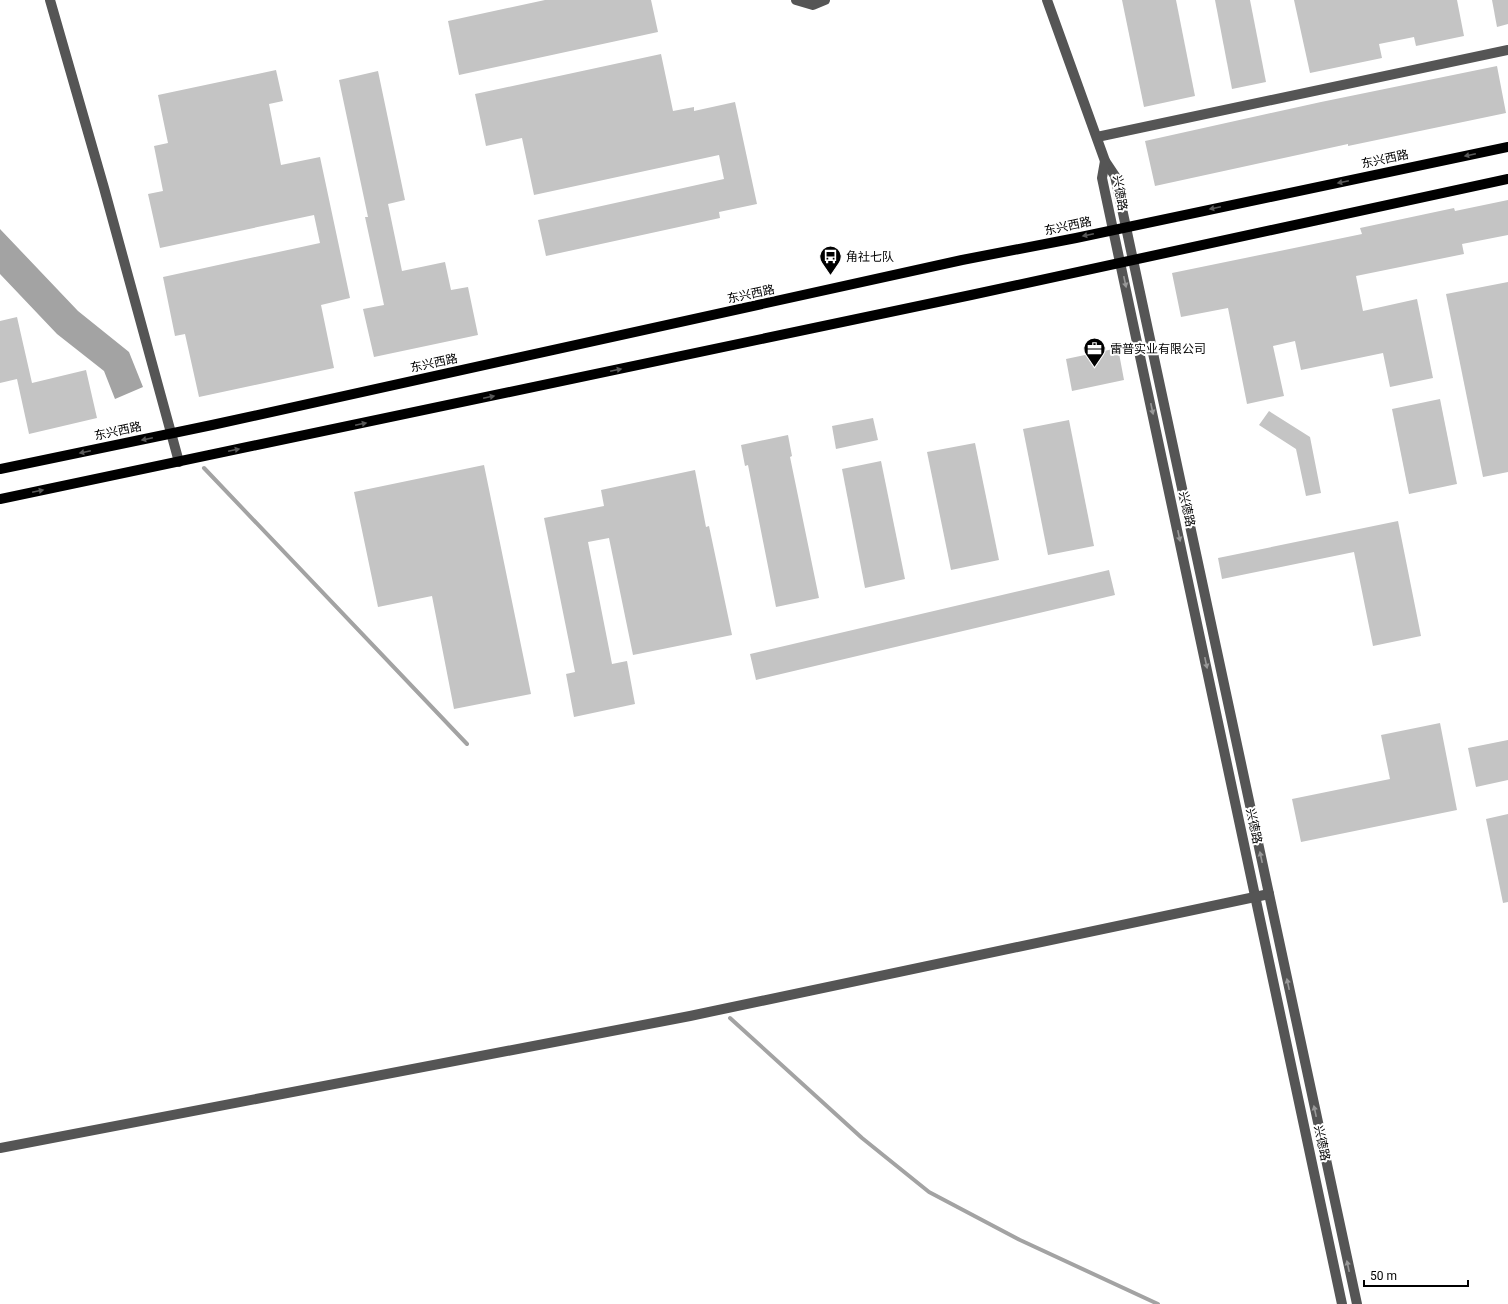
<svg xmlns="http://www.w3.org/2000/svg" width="1508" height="1304" font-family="Roboto,'Noto Sans SC',sans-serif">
<rect width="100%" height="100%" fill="#fff"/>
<path fill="#a3a3a3" d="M0,229l78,82 51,41 14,35 -28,12 -11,-28 -47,-37 -57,-60z"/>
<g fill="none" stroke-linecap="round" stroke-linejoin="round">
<g stroke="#a3a3a3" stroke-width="4">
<path d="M204,468l263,276"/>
<path d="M730,1018l132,120 67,54 91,48 138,64"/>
</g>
</g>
<g fill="#c4c4c4">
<path d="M545,0h106l7,32 -199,43 -11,-54z"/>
<path d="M1122,0h54l19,96 -51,11z"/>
<path d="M1215,0h35l16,82 -34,7z"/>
<path d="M1294,0h163l7,36 -48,10 -2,-9 -35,7 3,14 -72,15z"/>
<path d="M1492,0h16v24l-11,3z"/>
<path d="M661,54l12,57 21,-4v4l41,-9 22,102 -38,8 1,6 -174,38 -8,-36 186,-41 -5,-24 -185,40 -12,-57 -36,8 -11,-52z"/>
<path d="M1497,66l9,47 -158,33v-2l-193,42 -10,-45 176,-39z"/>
<path d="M276,70l7,31 -14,3 12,61 39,-8 30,141 -29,7 13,63 -135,29 -14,-63 -10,2 -12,-59 157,-34 -6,-28 -154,33 -12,-54 15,-3 -9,-45 14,-3 -10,-48z"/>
<path d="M378,71l27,129 -17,4 14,67 43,-9 6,28 17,-3 10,48 -104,22 -11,-48 21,-4 -19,-88h3l-29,-137z"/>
<path d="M1508,200v35l-46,9 2,10 -108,22 7,35 54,-12 16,79 -43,9 -7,-34 -82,17 -6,-29 -22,5 11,50 -37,8 -19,-96 -47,9 -9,-44 190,-39 -2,-6 94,-20 1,3z"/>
<path d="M1508,282v190l-25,5 -37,-183z"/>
<path d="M17,317l15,66 54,-13 11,48 -68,16 -12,-55 -17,4v-62z"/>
<path d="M1118,348l6,32 -52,11 -6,-32z"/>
<path d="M1440,399l17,85 -48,10 -17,-85z"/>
<path d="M1269,411l41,26 11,56 -15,3 -10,-47 -37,-24z"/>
<path d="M873,418l5,22 -42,9 -4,-23z"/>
<path d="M1069,420l25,126 -46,9 -25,-126z"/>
<path d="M788,435l4,21 -2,1 29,141 -43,9 -28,-142 -3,1 -4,-21z"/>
<path d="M975,443l24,117 -48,10 -24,-118z"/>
<path d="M881,461l24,118 -40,9 -23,-119z"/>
<path d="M484,465l47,229 -77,15 -22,-113 -54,11 -24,-115z"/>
<path d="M695,470l11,57 3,-1 23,109 -99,20 -24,-117 -21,4 24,122 15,-3 8,43 -61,13 -8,-43 9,-2 -31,-154 60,-12 -3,-16z"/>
<path d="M1398,521l23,115 -48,10 -19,-94 -132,27 -4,-21z"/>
<path d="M1109,570l6,25 -359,85 -6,-26z"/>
<path d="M1440,723l17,87 -156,32 -9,-43 98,-20 -9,-44z"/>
<path d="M1508,740v40l-32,7 -8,-39z"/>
<path d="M1508,814v88l-5,1 -17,-84z"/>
</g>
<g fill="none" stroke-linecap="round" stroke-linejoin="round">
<g stroke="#555" stroke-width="10">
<path d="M50,0l54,188 75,274"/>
<path d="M796,0l17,5 12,-5"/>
<path d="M1047,0l58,161 10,15 242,1128"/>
<path d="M1097,137l411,-87"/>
<path d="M1105,161l-3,17 240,1126"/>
<path d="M0,1148l690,-132 579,-122"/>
</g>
<g stroke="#000" stroke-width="10">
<path d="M0,469l212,-44 750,-165 114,-22 432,-91"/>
<path d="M0,499l971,-204 537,-116"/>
</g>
</g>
<defs><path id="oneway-solid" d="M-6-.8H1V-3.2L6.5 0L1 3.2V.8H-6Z"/></defs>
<g fill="#595959">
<use href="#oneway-solid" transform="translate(1470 155) rotate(168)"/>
<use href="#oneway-solid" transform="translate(1343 182) rotate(168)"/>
<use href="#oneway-solid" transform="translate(1215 208) rotate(168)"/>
<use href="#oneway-solid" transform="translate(1088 235) rotate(168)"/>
<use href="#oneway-solid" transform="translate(616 370) rotate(-12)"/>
<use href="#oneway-solid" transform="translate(489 397) rotate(-12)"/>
<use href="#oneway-solid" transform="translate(361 424) rotate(-12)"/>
<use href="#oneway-solid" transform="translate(147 439) rotate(168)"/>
<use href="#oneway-solid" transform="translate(234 450) rotate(-12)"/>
<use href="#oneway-solid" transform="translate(85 452) rotate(168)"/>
<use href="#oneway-solid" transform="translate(38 491) rotate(-12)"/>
</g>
<g fill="#999">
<use href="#oneway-solid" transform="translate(1125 282) rotate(78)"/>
<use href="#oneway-solid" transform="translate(1152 409) rotate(78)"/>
<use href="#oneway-solid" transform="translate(1179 536) rotate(78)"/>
<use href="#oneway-solid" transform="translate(1206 663) rotate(78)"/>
<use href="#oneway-solid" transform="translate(1261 857) rotate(-102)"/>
<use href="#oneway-solid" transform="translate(1288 984) rotate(-102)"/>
<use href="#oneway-solid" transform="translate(1315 1111) rotate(-102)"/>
<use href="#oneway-solid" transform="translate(1348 1266) rotate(-102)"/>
</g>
<defs>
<symbol id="bus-pin" viewBox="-11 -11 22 30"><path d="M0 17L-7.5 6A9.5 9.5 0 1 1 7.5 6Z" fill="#000" stroke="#fff"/><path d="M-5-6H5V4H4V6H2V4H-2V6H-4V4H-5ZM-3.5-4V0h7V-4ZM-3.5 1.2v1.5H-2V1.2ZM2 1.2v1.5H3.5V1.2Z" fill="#fff"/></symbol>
<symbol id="office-pin" viewBox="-11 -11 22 30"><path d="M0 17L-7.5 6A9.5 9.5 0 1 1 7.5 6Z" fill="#000" stroke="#fff"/><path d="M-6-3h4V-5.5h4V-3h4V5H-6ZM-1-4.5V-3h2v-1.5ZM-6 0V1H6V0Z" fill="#fff"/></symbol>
</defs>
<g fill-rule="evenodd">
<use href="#bus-pin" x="818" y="244" width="25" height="34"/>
<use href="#office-pin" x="1082" y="336" width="25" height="34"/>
</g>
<g text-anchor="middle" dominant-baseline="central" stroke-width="4" stroke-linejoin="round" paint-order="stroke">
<g font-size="12" fill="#000" stroke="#fff">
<text transform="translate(1385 159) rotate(-12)">东兴西路</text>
<text transform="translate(1120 193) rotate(81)">兴德路</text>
<text transform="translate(1068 226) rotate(-12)">东兴西路</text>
<text transform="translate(751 294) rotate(-12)">东兴西路</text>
<text transform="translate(434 363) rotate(-12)">东兴西路</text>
<text transform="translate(118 431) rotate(-12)">东兴西路</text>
<text transform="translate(1187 509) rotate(78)">兴德路</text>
<text transform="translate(1254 826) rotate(78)">兴德路</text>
<text transform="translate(1322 1143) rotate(78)">兴德路</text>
</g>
<g font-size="12" fill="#000" stroke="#fff" text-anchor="start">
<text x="846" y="257">角社七队</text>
<text x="1110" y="349">雷普实业有限公司</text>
</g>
</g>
<path d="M1364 1280v6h104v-6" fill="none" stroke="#000000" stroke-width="2"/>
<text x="1370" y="1280" font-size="12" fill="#000000" stroke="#ffffff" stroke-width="3" paint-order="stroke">50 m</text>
</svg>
